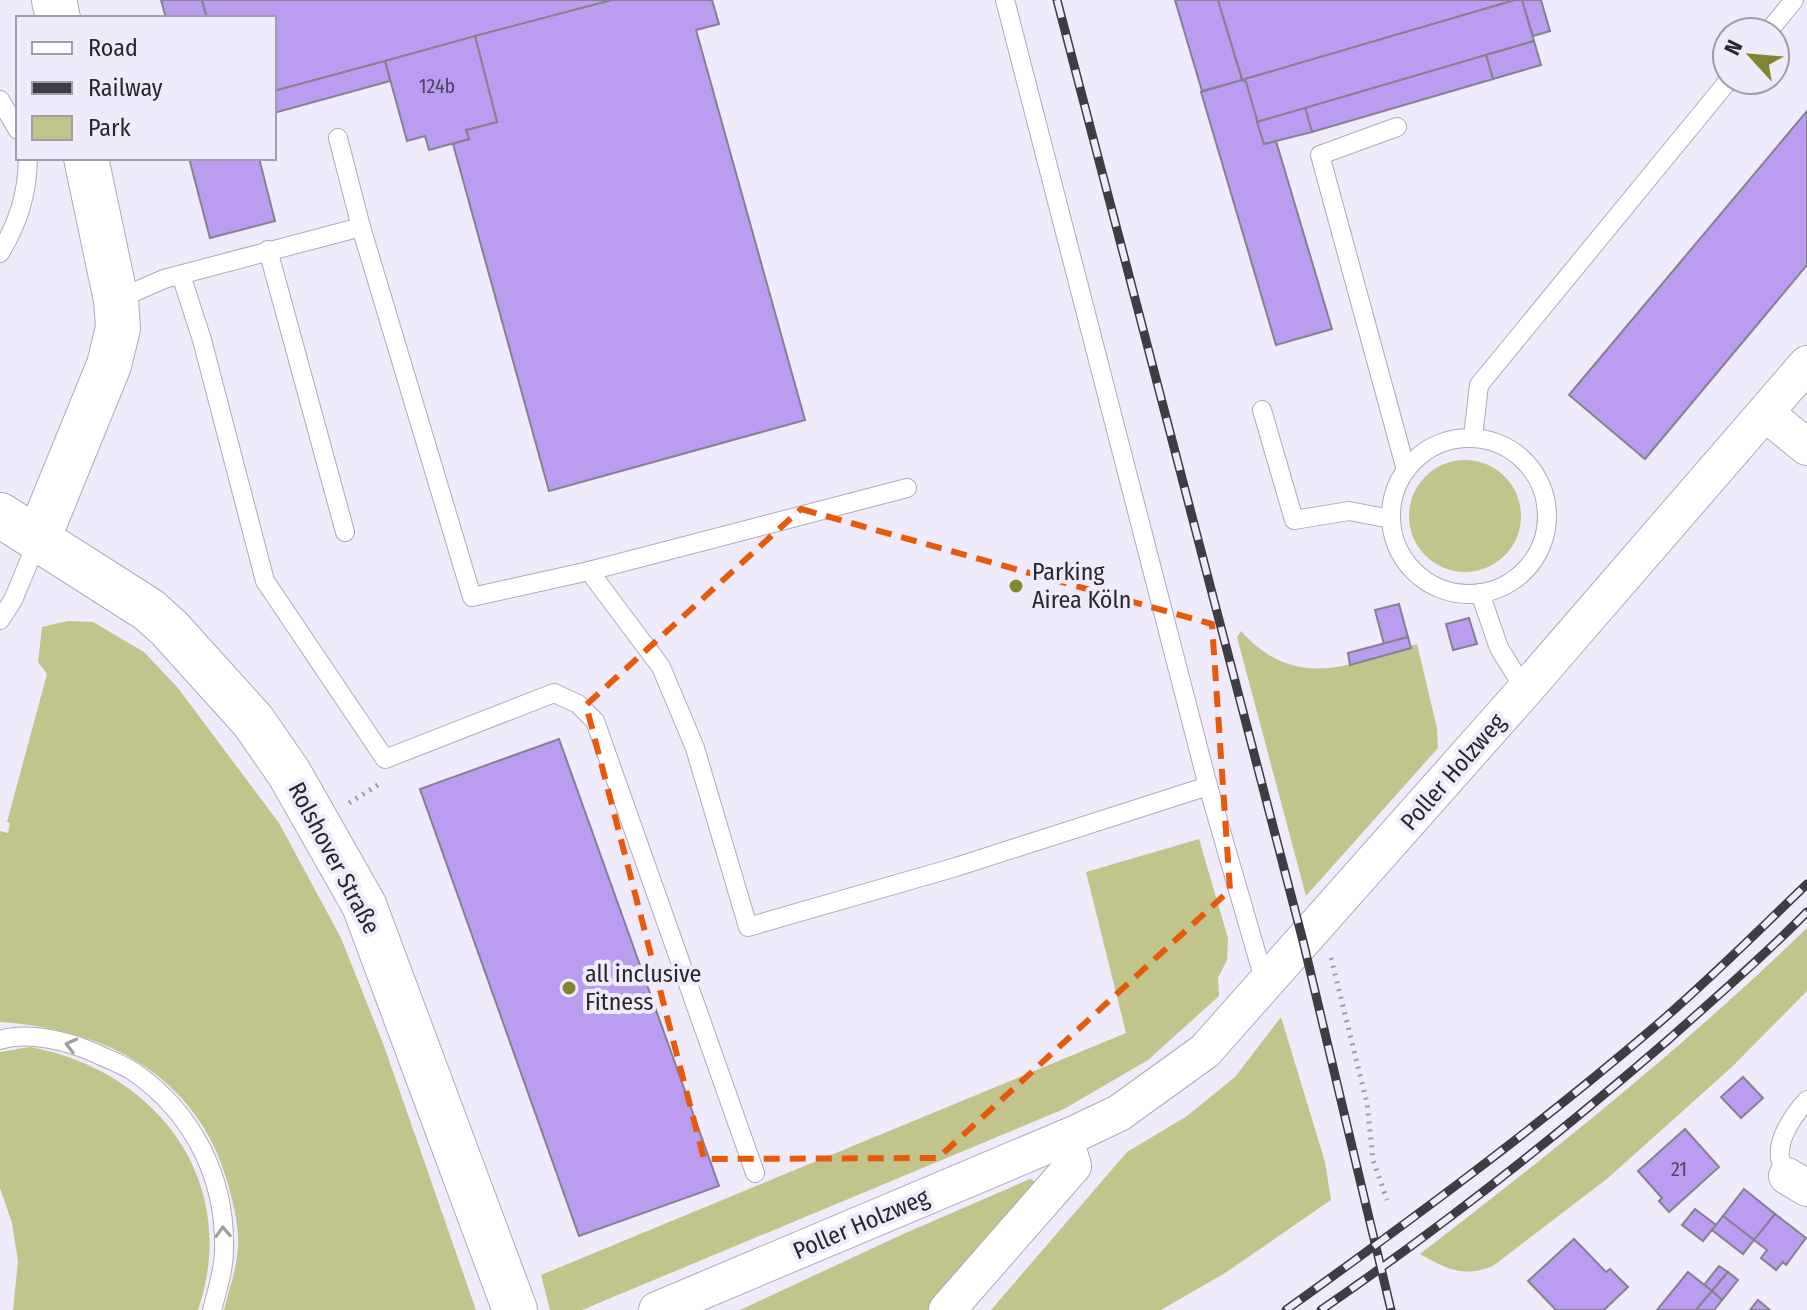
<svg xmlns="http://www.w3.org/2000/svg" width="1807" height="1310" font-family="'Fira Sans Condensed',sans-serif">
<rect width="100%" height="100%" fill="#f0ebfb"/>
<g fill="#c1c58c">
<circle cx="1465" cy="516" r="56"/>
<path d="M68,621l25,1 51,30 34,36 101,135 62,115 43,108 92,264h-252c4,-17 11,-36 13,-54 4,-24 -3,-49 -9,-72 -30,-109 -123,-155 -228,-162v-191l8,2 2,-10 -3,-1 40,-148 -9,-12 4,-35z"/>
<path d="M1241,631c55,61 108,34 176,13l20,84 1,20 -132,148 -69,-259z"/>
<path d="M1199,839l29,99 -1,22 -9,18 1,18 -71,64 -84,49 -482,201h-32l-9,-35 585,-242 -40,-161z"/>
<path d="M1807,928v63l-74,75 -125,112 -115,88c-29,12 -47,3 -73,-12 134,-103 266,-209 387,-326z"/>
<path d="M1281,1017l44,145 6,38 -106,73 -64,37h-170l136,-158 60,-36 48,-39z"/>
<path d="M30,1047c126,23 212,134 168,263h-185l5,-49 -6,-38 -12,-35v-136z"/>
<path d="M1030,1179l6,3 -103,128h-193l161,-75z"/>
</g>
<g fill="#ba9df0" stroke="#85818f" stroke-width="2">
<path d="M161,0h41l5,18h-41z"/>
<path d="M202,0h410l-338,91v-73h-67z"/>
<path d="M612,0h100l7,24 -23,6 109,390 -256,71 -96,-347 16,-5 -3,-9 31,-8 -22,-86z"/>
<path d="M1175,0h43l24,80 -40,11z"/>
<path d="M1218,0h297l-270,79 -2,3z"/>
<path d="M1515,0h7l12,41 -277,81 -12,-43z"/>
<path d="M1522,0h19l9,31 -17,5z"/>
<path d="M475,36l22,86 -31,8 3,9 -40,11 -4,-14 -18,5 -22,-80z"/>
<path d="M1534,41l7,24 -48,14 -7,-24z"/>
<path d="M1486,55l7,24 -181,53 -7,-24z"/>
<path d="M385,61l5,20 -116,32v-22z"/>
<path d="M1242,80l4,2 18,62 12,-3 56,188 -56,16 -75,-253z"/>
<path d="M1305,108l7,24 -48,12 -7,-22z"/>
<path d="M1807,111v154l-162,194 -76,-64z"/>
<path d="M189,158h70l16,63 -65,17z"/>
<path d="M1399,604l9,33 -24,7 -9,-34z"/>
<path d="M1469,618l8,26 -24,6 -7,-26z"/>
<path d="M1408,637l3,11 -61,17 -2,-12z"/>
<path d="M559,739l160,447 -140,50 -159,-447z"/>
<path d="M1743,1077l20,21 -22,20 -20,-21z"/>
<path d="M1685,1129l34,38 -50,45 -10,-11 3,-3 -24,-27z"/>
<path d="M1744,1189l31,25 -21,26 -31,-24z"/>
<path d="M1695,1209l21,16 -13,16 -21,-16z"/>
<path d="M1775,1214l31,24 -20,27 -3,-3 -7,8 -15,-12 6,-8 -13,-10z"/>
<path d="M1723,1216l31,24 -11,14 -31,-24z"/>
<path d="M1574,1239l32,33 4,-3 18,18 -24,23h-48l-28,-29z"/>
<path d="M1719,1266l9,6 -16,19 -8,-6z"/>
<path d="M1688,1272l24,19 -16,19h-39z"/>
<path d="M1728,1272l10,8 -16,20 -10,-9z"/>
<path d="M1712,1291l10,9 -8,10h-18z"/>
<path d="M1758,1300l12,10h-20z"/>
</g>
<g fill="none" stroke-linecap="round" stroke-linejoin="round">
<defs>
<g id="lane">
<path d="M1005,0l203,786 57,197"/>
<path d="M1768,32l26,-32"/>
<path d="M0,100l18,30"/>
<path d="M1397,127l-77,28 86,315"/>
<path d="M361,227l111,370 117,-26 72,96 34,81 53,179 208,-60 252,-81"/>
<path d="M268,250l77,282"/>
<path d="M0,253c19,-32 27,-58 28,-95"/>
<path d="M181,275l21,65 63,241 120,178 169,-66 24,11 17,17 160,452"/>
<path d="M116,300l48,-21 197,-52 -23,-89"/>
<path d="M1262,410l32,110 55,-9 42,8"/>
<path d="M1473,437l6,-52 250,-305"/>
<circle cx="1469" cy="516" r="78"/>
<path d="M589,571l318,-83"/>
<path d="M1480,593l19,55 26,42"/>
<path d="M0,620l13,-20 25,-60"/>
<path d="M0,1040c28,-9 68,1 95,13 12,6 27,11 39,19 59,41 92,106 90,178 0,19 -7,41 -12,60"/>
<path d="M1787,1176c-2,-6 -6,-13 -7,-18 -3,-20 15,-45 27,-58"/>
</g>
<g id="street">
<path d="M1765,413l42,34"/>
<path d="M1787,1176l20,12"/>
<path d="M657,1310l420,-177 42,-20 86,-62 320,-361 282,-326"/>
<path d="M947,1310l126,-144 -8,-28"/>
</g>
<g id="secondary">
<path d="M54,0l4,18"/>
<path d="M0,515l149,95 20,18 84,93 36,52 75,132 151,405"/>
<path d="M38,539l71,-174 9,-37 -2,-28 -30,-142"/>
</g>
</defs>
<use href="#lane" stroke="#afaaba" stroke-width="20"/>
<use href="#street" stroke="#afaaba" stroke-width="38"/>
<use href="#secondary" stroke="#afaaba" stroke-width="46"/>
<g stroke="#9f9ba7" stroke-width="5" stroke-dasharray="2 6" stroke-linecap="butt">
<path d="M349,803l32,-20"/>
<path d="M1331,958l36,145 6,57 14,40"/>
</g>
<use href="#lane" stroke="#fff" stroke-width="18"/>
<use href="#street" stroke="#fff" stroke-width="36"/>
<use href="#secondary" stroke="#fff" stroke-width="44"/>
<defs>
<g id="rail">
<path d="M1057,0l246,941 88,369"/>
<path d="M1286,1310c125,-90 249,-181 366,-281 54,-46 104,-96 155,-145"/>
<path d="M1321,1310c121,-83 236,-174 347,-270 47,-42 95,-83 139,-128"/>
</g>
</defs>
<use href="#rail" stroke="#3f3d44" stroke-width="9"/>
<use href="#rail" stroke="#f0ebfb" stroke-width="6" stroke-dasharray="18" stroke-linecap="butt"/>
</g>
<defs><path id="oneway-chevron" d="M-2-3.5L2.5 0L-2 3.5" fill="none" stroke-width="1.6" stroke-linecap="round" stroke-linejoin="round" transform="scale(2)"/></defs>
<g stroke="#9f9ea0">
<use href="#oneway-chevron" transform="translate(71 1045) rotate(-166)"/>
<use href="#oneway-chevron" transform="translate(223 1232) rotate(-93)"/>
</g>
<path fill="none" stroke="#e8590c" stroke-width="6" stroke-dasharray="16 10" stroke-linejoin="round" d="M801,509l411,115 18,266 -292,268 -234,1 -118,-454z"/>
<g fill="#838530" stroke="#f0ebfb" stroke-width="3">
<circle cx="1016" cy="586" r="8"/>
<circle cx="569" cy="988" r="8"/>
</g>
<g text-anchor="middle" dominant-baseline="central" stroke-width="8" stroke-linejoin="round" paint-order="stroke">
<g font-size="20" fill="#4d445e">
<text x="437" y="86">124b</text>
<text x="1679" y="1169">21</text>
</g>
<g font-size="24" fill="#29272d" stroke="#f0ebfb" text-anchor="start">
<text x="1032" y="572">Parking<tspan x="1032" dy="28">Airea Köln</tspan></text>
<text x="585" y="974">all inclusive<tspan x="585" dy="28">Fitness</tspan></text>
</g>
<g font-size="24" fill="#29272d" stroke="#f0ebfb">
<text transform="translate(1453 772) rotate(-49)">Poller Holzweg</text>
<text transform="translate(334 858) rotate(62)">Rolshover Straße</text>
<text transform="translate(861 1224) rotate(-23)">Poller Holzweg</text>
</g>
</g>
<rect x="16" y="16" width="260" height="144" fill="#f0ebfb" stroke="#a09da9" stroke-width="2"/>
<rect x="32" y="42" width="40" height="12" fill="#ffffff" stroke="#a09da9" stroke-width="2"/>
<text x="88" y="56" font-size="24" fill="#29272d">Road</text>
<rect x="32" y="82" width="40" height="12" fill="#3f3d44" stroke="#a09da9" stroke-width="2"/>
<text x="88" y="96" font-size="24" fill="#29272d">Railway</text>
<rect x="32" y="116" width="40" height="24" fill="#c1c58c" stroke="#a09da9" stroke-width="2"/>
<text x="88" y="136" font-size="24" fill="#29272d">Park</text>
<g transform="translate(1751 56) rotate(296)"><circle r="38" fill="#f0ebfb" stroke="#a09da9" stroke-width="2"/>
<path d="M0-6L14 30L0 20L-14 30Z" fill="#838530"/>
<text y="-12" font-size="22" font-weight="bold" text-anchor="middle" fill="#29272d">N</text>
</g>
</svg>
